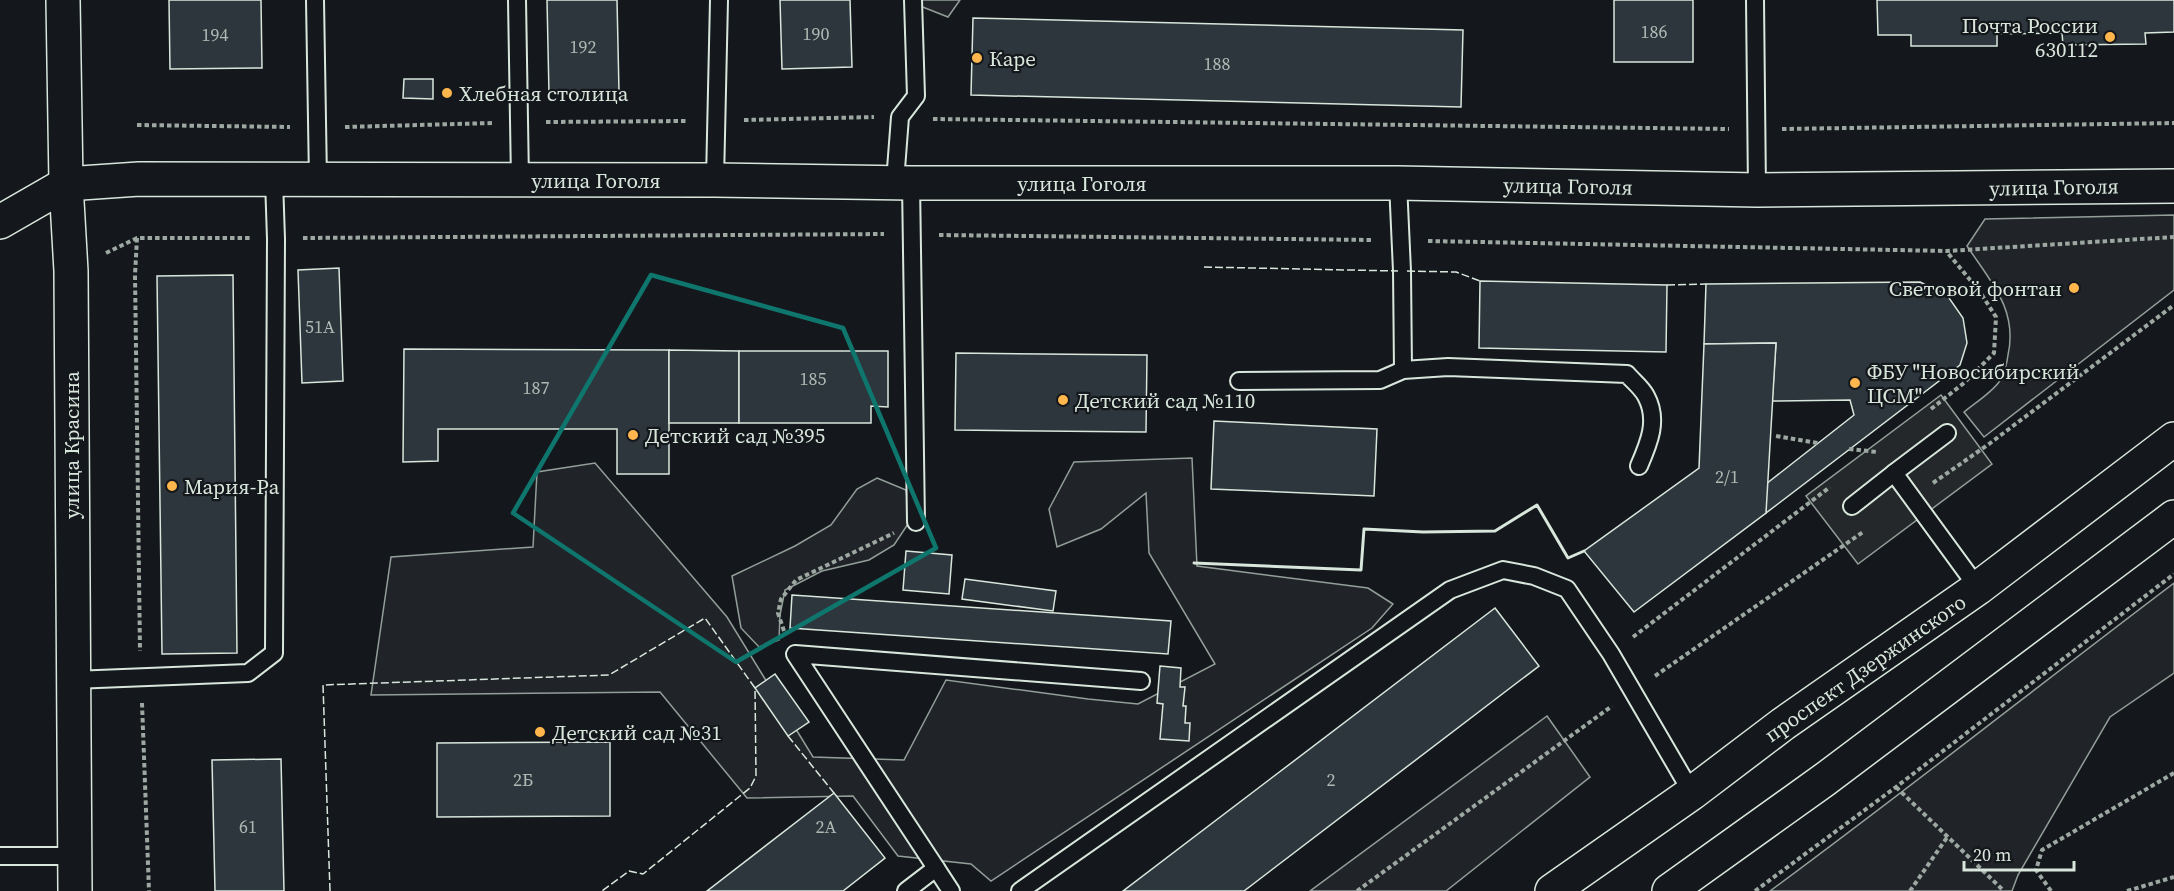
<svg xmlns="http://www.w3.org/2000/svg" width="2174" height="891" font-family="'Source Serif 4',serif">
<rect width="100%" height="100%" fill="#14181c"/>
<g fill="#202428" stroke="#939e99" stroke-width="1.5">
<path d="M905,0h55l-12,17z"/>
<path d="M2174,215v75l-190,147 -20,-25c11,-9 27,-19 35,-30 5,-7 8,-19 9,-27 10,-45 -17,-73 -41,-109l18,-27z"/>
<path d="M1192,458l5,108 171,22 25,16 -21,24 -381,253 -20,-17 -73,-8 -45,-60 -106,2 -87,-106 -289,3 20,-138 142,-10 4,-75 58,-9 132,154 86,140 91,3 42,-80 142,19 50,5 77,-40 -66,-111 -3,-60 -45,36 -44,18 -8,-38 25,-47z"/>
<path d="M877,478l29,12 4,31 -16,24 -25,15 -47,11 -37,19 -5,25 -1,25 -20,7 -18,-19 -9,-52 63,-30 36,-21 26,-36z"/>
<path d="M2174,583v90l-64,44 -92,158 -6,16h-242c136,-100 269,-206 404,-308z"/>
<path d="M1547,716l43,61 -144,114h-136z"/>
</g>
<path fill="#24282b" stroke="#939e99" stroke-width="1.5" d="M1941,395l51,69 -134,100 -52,-68z"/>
<g fill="#2c363c" stroke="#d8e6dc" stroke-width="1.5">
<path d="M169,0h92l1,68 -92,1z"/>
<path d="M547,0h70l2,92 -70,2z"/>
<path d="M780,0h70l2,67 -70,2z"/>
<rect x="1614" y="0" width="79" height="62"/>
<path d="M1877,0h297v32l-29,1 1,11 -83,1 -1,-12 -65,1v12h-86v-11h-33z"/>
<path d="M973,18l490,12 -2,77 -490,-12z"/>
<path d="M404,79h29v20l-30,-1z"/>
<path d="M339,268l4,113 -41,2 -4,-113z"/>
<path d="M233,275l4,378 -75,1 -5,-378z"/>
<path d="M1480,281l187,4 -1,67 -187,-4z"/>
<path d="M1920,282l27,13 16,23 4,25 -7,22 -194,148v-29l88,-69 -4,-15 -78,1 4,-58 -72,1 2,-60z"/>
<path d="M1776,343l-10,170 -132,99 -50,-61 115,-83 5,-124z"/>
<path d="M404,349l265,1v124h-52v-45h-179v32l-35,1z"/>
<path d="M669,350l70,1v72h-70z"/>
<path d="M739,351h149v56l-17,-1v17h-132z"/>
<path d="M956,353l191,2 -1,77 -191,-2z"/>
<path d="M1214,421l163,8 -3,67 -163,-7z"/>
<path d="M906,551l46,4 -3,39 -46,-4z"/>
<path d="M965,579l91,12 -3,20 -91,-12z"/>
<path d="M792,595l379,26 -3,33 -378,-26z"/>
<path d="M1495,608l44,58 -295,225h-121z"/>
<path d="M1160,666l21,2 -1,19h5l-2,19h3l-1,17h5l-1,18 -29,-2 3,-35 -6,-1z"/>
<path d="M775,674l34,48 -21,14 -33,-48z"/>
<path d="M610,742v74l-173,1v-74z"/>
<path d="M281,759l3,132h-69l-3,-131z"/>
<path d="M834,793l51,65 -42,33h-136z"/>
</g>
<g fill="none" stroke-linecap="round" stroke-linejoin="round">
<defs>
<g id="service">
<path d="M315,0l3,180"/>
<path d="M517,0l3,180"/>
<path d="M1755,0l2,190"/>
<path d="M715,180l4,-180"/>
<path d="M895,182l5,-65 16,-21 -3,-96"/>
<path d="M911,183l5,339"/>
<path d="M1398,183l4,88 1,99"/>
<path d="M1239,381l141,-1 23,-10 45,-3 179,7c6,7 15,14 19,22 13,24 3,47 -7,70"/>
<path d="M1947,433l-53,40 84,115"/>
<path d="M1852,506l42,-33"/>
<path d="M73,680l175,-7 26,-20 2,-414 -2,-59"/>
<path d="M0,856h74"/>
<path d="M936,868l-141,-214 346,27"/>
<path d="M906,891l30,-23 15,23"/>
<path d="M1020,891l430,-301 53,-20 31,6 33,13 44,65 81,139"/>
</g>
<path id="tertiary" d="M0,222l66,-38 73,-5 576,1 196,3h487l359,7 417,-4"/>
<g id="secondary">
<path d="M63,0l3,184 5,87 4,620"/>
<path d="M1552,891l140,-98 91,-69 195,-136 196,-149"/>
<path d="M1669,891l155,-111 350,-263"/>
</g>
</defs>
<use href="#service" stroke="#d8e6dc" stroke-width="20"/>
<use href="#tertiary" stroke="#d8e6dc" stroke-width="36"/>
<use href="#secondary" stroke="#d8e6dc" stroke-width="36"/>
<g stroke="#9da8a2" stroke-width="4" stroke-dasharray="4.5 3" stroke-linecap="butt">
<path d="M933,119l796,10"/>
<path d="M744,120l130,-3"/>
<path d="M546,122l142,-1"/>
<path d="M137,125l153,2"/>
<path d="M345,127l148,-4"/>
<path d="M1782,129l392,-6"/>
<path d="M939,235l434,5"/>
<path d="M137,238l-2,37 5,376"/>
<path d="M303,238l581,-4"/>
<path d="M1428,241l519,10 227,-14"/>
<path d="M106,253l31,-15h114"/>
<path d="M1931,409l33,-26 30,-30 2,-36 -16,-25 -33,-40"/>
<path d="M1776,436l42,7"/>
<path d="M1849,449l28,3"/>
<path d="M1933,483l56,-39 185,-139"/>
<path d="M784,631l-6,-18 3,-14 15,-19 98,-47"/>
<path d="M1633,637l197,-150"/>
<path d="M1655,676l208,-144"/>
<path d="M142,703l7,188"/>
<path d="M1896,787l108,104"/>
<path d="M1357,891l255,-185"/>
<path d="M1755,891l141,-104 278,-213"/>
<path d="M1910,891l38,-55"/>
<path d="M2051,891l-15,-21 6,-20 132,-77"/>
<path d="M2127,891l47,-14"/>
</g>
<use href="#service" stroke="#14181c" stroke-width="16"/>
<use href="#tertiary" stroke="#14181c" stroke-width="33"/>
<use href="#secondary" stroke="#14181c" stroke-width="33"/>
<g stroke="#d8e6dc" stroke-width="1.5" stroke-dasharray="8 3" stroke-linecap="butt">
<path d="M1204,267l194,4"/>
<path d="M1407,271l49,1 24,9"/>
<path d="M1667,285l39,-1"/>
<path d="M788,736l46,57"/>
<path d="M330,891l-7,-206 286,-10 96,-57 50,70 1,88 -6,12 -107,86 -14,-3 -27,20"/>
</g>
<path stroke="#d8e6dc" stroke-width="3" d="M1194,563l167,7 3,-41 59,3 72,-1 42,-26 31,53 16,-7"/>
</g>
<path fill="none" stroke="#0f766e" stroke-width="4.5" stroke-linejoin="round" d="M651,275l192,53 93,220 -200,114 -223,-149z"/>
<g fill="#ffb74d" stroke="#14181c" stroke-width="2">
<circle cx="2110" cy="37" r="6"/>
<circle cx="977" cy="58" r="6"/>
<circle cx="447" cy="93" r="6"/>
<circle cx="2074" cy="288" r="6"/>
<circle cx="1855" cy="383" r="6"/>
<circle cx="1063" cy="400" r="6"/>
<circle cx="633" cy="435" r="6"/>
<circle cx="172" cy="486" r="6"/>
<circle cx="540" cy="732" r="6"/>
</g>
<g text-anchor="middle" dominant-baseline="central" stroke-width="4.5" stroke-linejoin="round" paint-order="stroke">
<g font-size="18" fill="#adbab4">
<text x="1654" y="31">186</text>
<text x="816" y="33">190</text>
<text x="215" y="34">194</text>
<text x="583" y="46">192</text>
<text x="1217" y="63">188</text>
<text x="320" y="326">51А</text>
<text x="813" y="378">185</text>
<text x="536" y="387">187</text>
<text x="1727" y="476">2/1</text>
<text x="523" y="779">2Б</text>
<text x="1331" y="779">2</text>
<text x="248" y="826">61</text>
<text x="826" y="826">2А</text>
</g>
<g font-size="21" fill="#d8e6dc" stroke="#14181c" text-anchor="start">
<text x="2098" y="25" text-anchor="end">Почта России<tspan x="2098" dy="24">630112</tspan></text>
<text x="989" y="58">Каре</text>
<text x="459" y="93">Хлебная столица</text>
<text x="2062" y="288" text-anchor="end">Световой фонтан</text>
<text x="1867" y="371">ФБУ "Новосибирский<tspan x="1867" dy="24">ЦСМ"</tspan></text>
<text x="1075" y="400">Детский сад №110</text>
<text x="645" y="435">Детский сад №395</text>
<text x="184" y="486">Мария-Ра</text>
<text x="552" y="732">Детский сад №31</text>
</g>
<g font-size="21" fill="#d8e6dc" stroke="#14181c">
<text x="596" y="180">улица Гоголя</text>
<text x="1082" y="183">улица Гоголя</text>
<text transform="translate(1568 186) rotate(1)">улица Гоголя</text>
<text transform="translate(2054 187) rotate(-1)">улица Гоголя</text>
<text transform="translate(71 445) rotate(-90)">улица Красина</text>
<text transform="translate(1865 668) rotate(-35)">проспект Дзержинского</text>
</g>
</g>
<path d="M1964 861v9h110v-9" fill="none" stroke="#d8e6dc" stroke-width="3"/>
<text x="1973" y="861" font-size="18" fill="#d8e6dc" stroke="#14181c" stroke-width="4.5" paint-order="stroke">20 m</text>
</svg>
